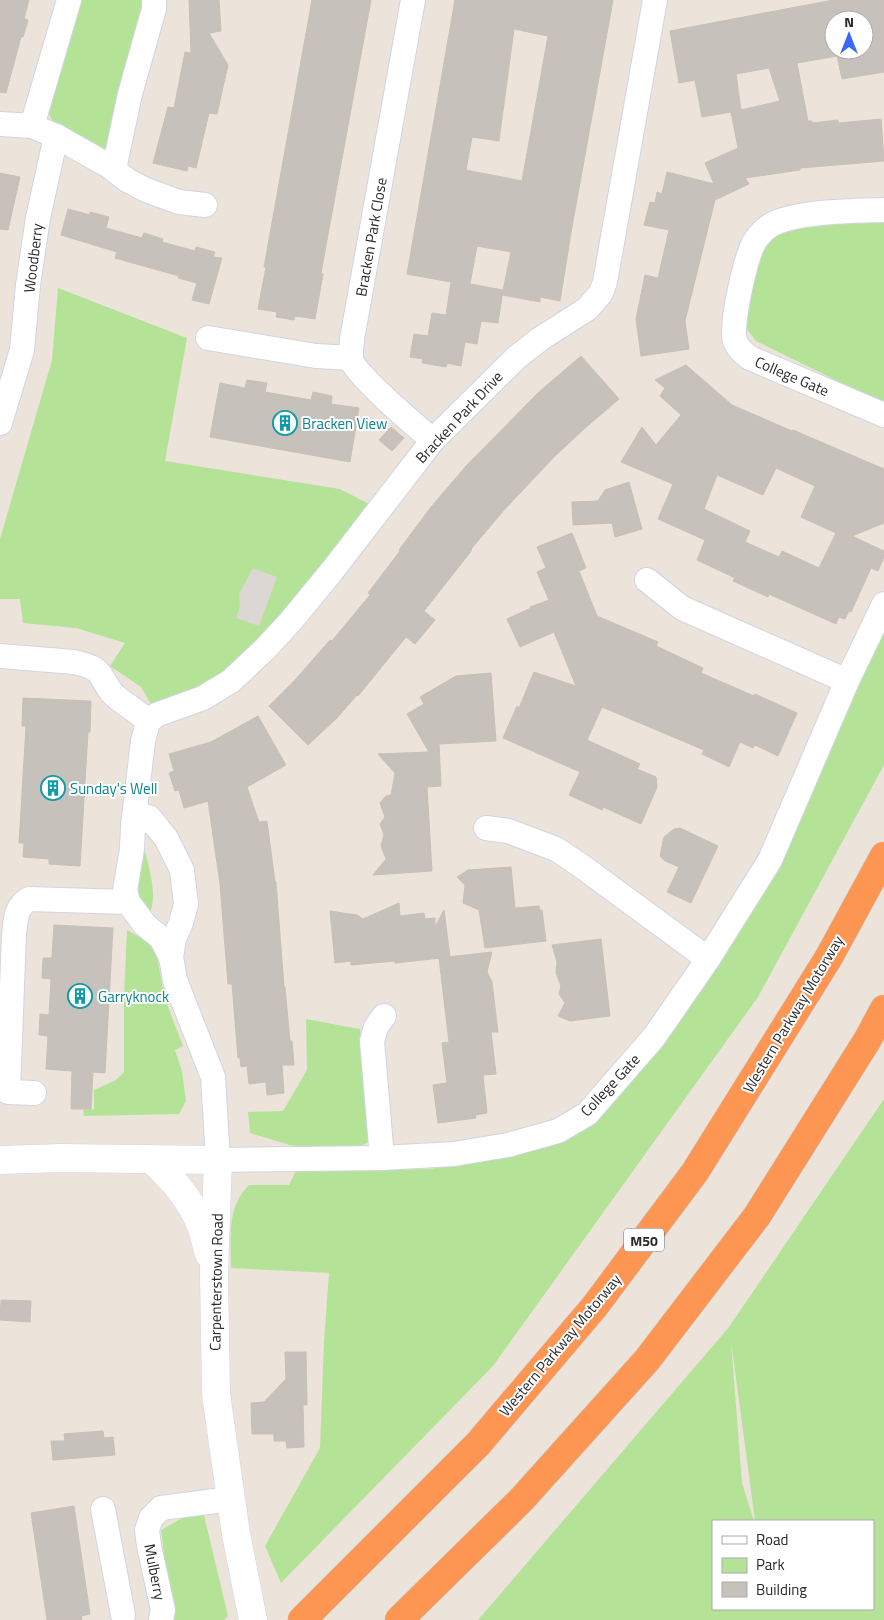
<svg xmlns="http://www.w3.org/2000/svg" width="884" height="1620" font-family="'Titillium Web',sans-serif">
<rect width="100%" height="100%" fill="#ece4db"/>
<g fill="#b4e397" fill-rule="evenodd">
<path d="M78,0h67l-36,142 -4,7 -6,-1 -46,-26 -4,-8 -2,-7z"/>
<path d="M884,219v183l-36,-16 -92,-45 -11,-14 3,-22 15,-57 14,-14 24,-10z"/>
<path d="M58,288l129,50 -22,123 175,28 29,15 -85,109 -51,53 -24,19 -39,14 -19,5 -10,-17 -31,-21 15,-23 -49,-15 -53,-5 -3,-24h-20v-60l52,-179z"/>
<path d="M884,626v139l-126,232 -265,369 -212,217 -16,-37 55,-98 4,-107 5,-68 -98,-5c0,-30 -5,-60 18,-83h40l7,-14 135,-2 113,-24 36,-17 190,-268 88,-173z"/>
<path d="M141,838c5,18 19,59 8,76l-10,-12 -1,-19z"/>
<path d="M127,930l28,16 10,53 18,47 -8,4 7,21 4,30 -7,13 -95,2 -1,-6 11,-1v-19l22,-10 8,-8v-76z"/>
<path d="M306,1019l54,10 4,61 5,39 -1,13 -19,11 -59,-8 -40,-12 -2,-21 35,-1 24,-41z"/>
<path d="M884,1099v521h-406l251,-293zM731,1341l24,180h118v88h-160v-88h41l-12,-38z"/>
<path d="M202,1507l26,109 -4,4h-52l-11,-90z"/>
</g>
<path fill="#dcd7d2" d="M253,568l24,9 -18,49 -23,-8 4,-11 -1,-13z"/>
<g fill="#c7c1bb" stroke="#c7c0b5" fill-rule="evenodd">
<path d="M0,0h29l-5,18 4,2 -5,17h-2l-15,56 -6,-1z"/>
<path d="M189,0h30l2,31 -12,2 19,32 -11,49 -8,-1 -13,55 -8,-2 -1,5 -34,-8 15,-56 6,1 11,-56 6,1z"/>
<path d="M312,0h59l-50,273 2,1 -8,45 -20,-3 -1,4 -18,-3 1,-5 -19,-3 8,-42h-2z"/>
<path d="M455,0h158l-41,227 -12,74 -20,-4v5l-38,-7 9,-43 -34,-6 -7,38 33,6 -5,33 -17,-2 -4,23 -12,-2 -4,24 -14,-3 -1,4 -24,-4 1,-4 -13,-2 4,-23 14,2 4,-23 14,2 5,-33 -44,-8zM514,29l34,7 -26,145 -56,-11 6,-33 27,4z"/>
<path d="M833,0h51v72l-42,7 -5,-23 -40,7 11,58h4v2l26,-3v3l43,-4 3,42 -84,7v2l-55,8 4,6 -34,16 -30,121 4,28 -48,7 -5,-37 9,-44 13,3 11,-48 -25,-5 6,-23 5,1 2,-11 5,2 5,-22 47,12 -9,-21 33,-15 -7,-36 -29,5 -7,-37 -16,3 -9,-52zM834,20h30v30h-30zM769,68l11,33 -39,9 -5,-36z"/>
<path d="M0,173l20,4 -12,53 -8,-1z"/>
<path d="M68,209l22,6v-3l19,5 -3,11 36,10 2,-5 19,6 -1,3 33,9 1,-4 19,5 -2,5 9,1 -13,46 -17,-4 5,-17 -19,-5 1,-2 -64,-18 2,-6 -56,-17z"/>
<path d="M581,356l38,43 -35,30 -29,27 -51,54 -33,39 1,1 -48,61 11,9 -20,24 -9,-7 -48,59 -1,-1 -20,23 -29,27 -39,-39 26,-26 35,-40 2,1 38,-46 -2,-2 32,-42 -1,-1 32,-43 36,-42 72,-73z"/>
<path d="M686,365l46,40 60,26 1,-1 91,39v54l-32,13 32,15v6l-6,14 -7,-3 -20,44 -2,-1 -4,8 -6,-2 -3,7 -67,-30 -1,3 -35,-16 2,-3 -38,-18 8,-20 -47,-21 15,-35 -52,-22 21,-35 14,18 25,-30 -21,-19 5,-8 -10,-8zM776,468l39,18 -14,31 35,16 -17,35 -37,-17 -3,6 -34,-15 5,-11 -46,-22 13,-34 46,20z"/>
<path d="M247,380l20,3 -2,9 46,8 2,-8 19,4 -1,8 28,4 -9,54 -140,-25 10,-54 25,5z"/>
<path d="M391,427l13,11 -12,13 -13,-11z"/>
<path d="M629,482l13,47 -27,8 -3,-14 -39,2 -1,-23 26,-1 7,-11z"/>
<path d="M572,533l14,35 -7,3 18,45 61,26 -2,4 47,22 -2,5 53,23 1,-2 42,19 -19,43 -23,-11 -2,3 -13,-6 -11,25 -27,-13 2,-4 -102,-43 -15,33 53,24 -3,5 19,8 1,10 -16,37 -38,-17 -1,3 -33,-15 11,-23 -77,-34 14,-32 2,2 15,-36 42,14 -22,-54 -34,15 -13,-28 24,-11 -1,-1 19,-7 -12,-28 9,-4 -9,-21z"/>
<path d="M491,673l5,68 -57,3 2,42 -14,1 5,84 -59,4 13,-16 -5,-13 3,-11 -4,-11 5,-7 -5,-14 6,-7 5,-1 4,-22 -17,-19 51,-2 -22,-38 17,-10 -4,-7 36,-21z"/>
<path d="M23,698l68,3 -1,31h-2l-8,134 -31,-2v-5l-26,-2 1,-14h-5l7,-117h-4z"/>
<path d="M258,716l28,49 -39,22 12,35 8,-1 8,61h1l8,105h1l5,54h2l2,24h-12l2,28 -17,2 -1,-13 -17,2 -2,-18 -6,1 -1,-9h-2l-6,-74h-4l-8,-100 -12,-83 -24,7 -5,-18 -4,1 -6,-18 5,-2 -5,-17 42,-12z"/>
<path d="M680,828l38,18 -27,57 -24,-11 12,-25 -14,-6 -5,-5 4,-19 10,-8z"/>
<path d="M511,867l4,41 24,-2 1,5 2,-1 4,31 -61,7 -6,-38 -16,-7 2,-18 -8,-8 11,-7z"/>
<path d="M399,903l1,13 24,-3 1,6 10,-1v9l9,-17 6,47 -55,6v-2l-44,4v-4l-16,2 -5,-52 27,4 6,4z"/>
<path d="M54,925l59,3 -8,145 -12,-1 -2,37h-20l1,-38 -26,-2 2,-33 -9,-1 1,-21 9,1 2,-36 -9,-1 1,-20h9z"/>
<path d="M601,939l9,77 -40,5 -12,-5 7,-13 -6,-9 2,-8 -5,-13 1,-11 -5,-17z"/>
<path d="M492,952l-5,20 5,10 6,50h-7l5,42 -13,1 4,38 -12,2 1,3 -38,5 -5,-38 14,-2 -5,-40 7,-1 -10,-84z"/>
<path d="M1,1300l30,1 -1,21 -30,-2z"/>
<path d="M285,1352h21l1,53h-4l1,42 -17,1 -1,-7h-12v-7h-22l-1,-31 13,-1 22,-23z"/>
<path d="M103,1431l1,7 9,-1 2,18 -62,5 -2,-19h14l-1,-7z"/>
<path d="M74,1506l16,108 -9,2 1,4h-35l-16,-107z"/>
</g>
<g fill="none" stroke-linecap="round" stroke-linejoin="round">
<defs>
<g id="street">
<path d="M413,0l-61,339c0,6 -2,14 -1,20 3,15 67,69 82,81"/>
<path d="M0,124l32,2 24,10 53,30 18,14 19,10 33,12 26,3"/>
<path d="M32,126l37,-126"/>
<path d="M114,169l16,-75 24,-85v-9"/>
<path d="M884,210c-29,1 -88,1 -113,15 -7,4 -12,10 -16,16 -9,14 -25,84 -20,100 3,7 9,13 15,17l134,57"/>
<path d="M208,338l108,18 35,2"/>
<path d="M0,423l22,-73 6,-65 10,-67 18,-82"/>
<path d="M647,580l35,28 165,73"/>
<path d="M0,656l74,6c7,2 16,3 22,8 8,6 10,18 18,25 11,10 24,16 34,27"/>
<path d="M133,826l16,-9 17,21 16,32 4,34 -5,19 -7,16 -3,18 4,23 38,97 5,83 164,-2 72,-4 54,-9 50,-14 29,-17 67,-77 54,-78 62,-99 77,-179 37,-77"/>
<path d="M486,828l22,3 48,18 24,16 128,94"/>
<path d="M171,957l-10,-19 -16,-13 -17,-23 -3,-12 7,-41 1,-23 10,-85 5,-19 8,-7 47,-17 28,-17 34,-32 25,-27 42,-51 101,-131 84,-83 23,-18 47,-30 14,-16 4,-11 50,-282"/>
<path d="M34,1093l-26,-1 6,-158c2,-14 1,-27 15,-35l99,3"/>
<path d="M382,1158l-10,-117 4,-14 8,-11"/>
<path d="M103,1509l20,106"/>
<path d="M161,1620l2,-10 -14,-64 -2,-16 4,-12 10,-10 70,-9"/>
</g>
<g id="secondary">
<path d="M151,1159c19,17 39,40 49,64 4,10 6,21 9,31"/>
<path d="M0,1160l61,-2 157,2 -4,113 2,121 20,140 17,86"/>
</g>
<g id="highway">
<path d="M302,1620l176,-176 117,-138 100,-134 134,-215 55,-101"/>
<path d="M399,1620l123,-121 125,-139 110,-144 111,-177 16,-30"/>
</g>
</defs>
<use href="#street" stroke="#d0d4e2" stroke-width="26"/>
<use href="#secondary" stroke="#d0d4e2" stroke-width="29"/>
<use href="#highway" stroke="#c7c7c7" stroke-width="29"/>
<use href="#street" stroke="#fff" stroke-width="24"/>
<use href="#secondary" stroke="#fff" stroke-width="28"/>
<use href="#highway" stroke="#fe9653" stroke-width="28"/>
</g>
<defs>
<symbol id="building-ring" viewBox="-11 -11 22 22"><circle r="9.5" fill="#fff" stroke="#0f9aa8" stroke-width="1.5"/><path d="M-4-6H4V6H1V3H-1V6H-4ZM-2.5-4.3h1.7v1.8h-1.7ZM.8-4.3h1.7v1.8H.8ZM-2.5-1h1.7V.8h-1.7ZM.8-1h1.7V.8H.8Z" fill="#0f9aa8"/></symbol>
</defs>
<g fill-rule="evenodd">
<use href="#building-ring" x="271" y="409" width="28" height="28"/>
<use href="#building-ring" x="39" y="774" width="28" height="28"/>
<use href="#building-ring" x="66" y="982" width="28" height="28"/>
</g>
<g text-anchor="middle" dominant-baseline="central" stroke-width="4" stroke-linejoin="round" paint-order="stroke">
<rect fill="#fff" stroke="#696969" stroke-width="1" x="624" y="1228.5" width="40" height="23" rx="4"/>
<g font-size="14" font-weight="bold" fill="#292929">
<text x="644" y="1240">M50</text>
</g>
<g font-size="15" fill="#292929" stroke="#fff">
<text transform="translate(371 237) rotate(-80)">Bracken Park Close</text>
<text transform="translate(33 258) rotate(-83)">Woodberry</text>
<text transform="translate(792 376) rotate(23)">College Gate</text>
<text transform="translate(459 417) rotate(-47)">Bracken Park Drive</text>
<text transform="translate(793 1014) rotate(-59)">Western Parkway Motorway</text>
<text transform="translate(610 1085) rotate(-47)">College Gate</text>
<text transform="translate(216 1282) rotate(-89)">Carpenterstown Road</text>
<text transform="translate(560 1345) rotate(-50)">Western Parkway Motorway</text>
<text transform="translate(155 1572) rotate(79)">Mulberry</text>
</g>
<g font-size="15" fill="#0d838f" stroke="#fff" text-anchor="start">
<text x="302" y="423">Bracken View</text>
<text x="70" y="788">Sunday's Well</text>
<text x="98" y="996">Garryknock</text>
</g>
</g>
<rect x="712" y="1520" width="162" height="90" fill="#ffffff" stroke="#a9a9a9"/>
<rect x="722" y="1536" width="25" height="8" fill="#ffffff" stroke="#a9a9a9"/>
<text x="756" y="1545" font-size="15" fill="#292929">Road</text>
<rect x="722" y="1558" width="25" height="15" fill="#b4e397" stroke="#a9a9a9"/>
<text x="756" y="1570" font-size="15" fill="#292929">Park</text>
<rect x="722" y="1582" width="25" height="15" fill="#c7c1bb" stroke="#a9a9a9"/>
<text x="756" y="1595" font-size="15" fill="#292929">Building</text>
<g transform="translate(849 35)"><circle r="24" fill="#ffffff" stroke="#a9a9a9"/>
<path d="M0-4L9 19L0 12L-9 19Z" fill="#3a66fa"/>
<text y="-8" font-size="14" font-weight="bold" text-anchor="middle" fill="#292929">N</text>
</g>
</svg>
